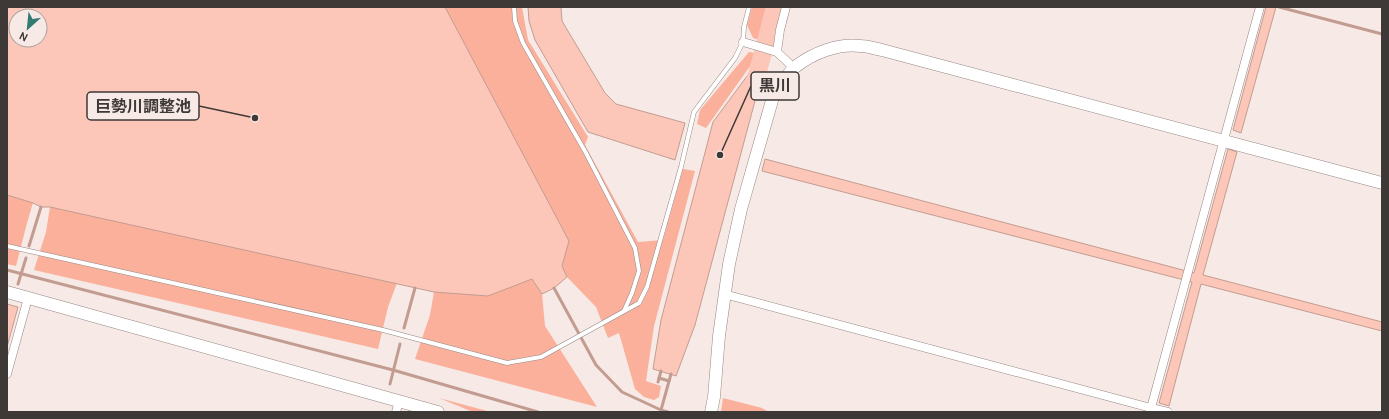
<svg xmlns="http://www.w3.org/2000/svg" width="1389" height="419" font-family="Cabin,'Noto Sans JP',sans-serif">
<rect width="100%" height="100%" fill="#f7e9e5"/>
<g fill="#fab09b">
<path d="M435,7h87l6,33 60,97 -3,8 53,97 25,-2 20,-71 12,2 -41,155 -8,55 15,5 -2,11 -5,3 -10,-3 -9,-8 -16,-56 -11,5 -12,-31 -29,-30 -5,-11 -29,13 9,15 3,32 52,81 -182,-48 15,-44 4,-23 -2,-37z"/>
<path d="M752,7h15l-8,33 -6,-2 -6,-13z"/>
<path d="M749,52l5,1 -1,9 -47,66 -9,-4 3,-14z"/>
<path d="M7,88l405,167 -15,28 -9,24 -10,42 -344,-79 12,-38 4,-25 -3,-52 -20,68 -11,43 -9,-2z"/>
<path d="M439,398l52,14h-18z"/>
<path d="M723,398l39,10 7,4h-48z"/>
</g>
<g fill="#fcc7b8" stroke="#c39c91" fill-rule="evenodd">
<path d="M7,7h438l124,234 -7,25 5,11 -13,11 -12,6 -10,-15 -44,17 -54,-4 -384,-85h-9l-8,-4 -26,-8zM16,16h24v24h-24z"/>
<path d="M528,7h33l1,14 43,72 11,11 69,19 -10,37 -87,-28 -53,-92 -6,-19z"/>
<path d="M1266,7h10l-35,126 -8,-3z"/>
<path d="M758,56h9l-72,269 -19,51 -23,-7 8,-49 52,-198 43,-58z"/>
<path d="M1228,149l9,3 -34,123 179,47v9l-181,-47 -32,122 -10,-3 33,-121 -430,-111 3,-12 429,114z"/>
<path d="M7,304l11,3 -11,40z"/>
</g>
<g fill="none" stroke-linecap="round" stroke-linejoin="round">
<g stroke="#c39c91" stroke-width="3">
<path d="M1279,7l103,27"/>
<path d="M29,246l12,-39"/>
<path d="M7,270l386,100 145,42"/>
<path d="M18,284l8,-26"/>
<path d="M554,288l42,77 26,27 39,18"/>
<path d="M404,328l11,-40"/>
<path d="M659,378l10,3"/>
<path d="M658,382l3,-11"/>
<path d="M390,384l10,-40"/>
<path d="M668,412l-7,-2 10,-36"/>
</g>
<path stroke="#fcc7b8" stroke-width="18" d="M755,80l2,-5 18,-68"/>
<defs>
<g id="lane">
<path d="M514,7l1,14 8,22 63,110 49,95 4,23 -7,22 -8,18"/>
<path d="M7,246l376,84 124,33 34,-6 98,-54 8,-16 34,-120 13,-55 41,-54 8,-16 1,-15 5,-20"/>
</g>
<g id="street">
<path d="M786,7l-6,23 -3,22 17,16"/>
<path d="M743,42l34,10"/>
<path d="M724,294l427,114 109,-401"/>
<path d="M7,374l21,-76"/>
<path d="M1150,411l1,-3 17,4"/>
<path d="M396,412l3,-11"/>
</g>
<g id="secondary">
<path d="M7,292l431,120"/>
<path d="M711,412l3,-15 5,-61 10,-72 12,-55 32,-112c6,-10 13,-22 22,-30 18,-14 43,-24 66,-21 7,0 14,3 21,4l500,133"/>
</g>
</defs>
<use href="#lane" stroke="#958885" stroke-width="5"/>
<use href="#street" stroke="#958885" stroke-width="9"/>
<use href="#secondary" stroke="#958885" stroke-width="13"/>
<use href="#lane" stroke="#fff" stroke-width="4"/>
<use href="#street" stroke="#fff" stroke-width="8"/>
<use href="#secondary" stroke="#fff" stroke-width="12"/>
</g>
<path fill="none" stroke="#3e3937" stroke-width="1.5" d="M720 155L751 86M255 118L199 106"/>
<g fill="#3e3937" stroke="#f7e9e5" stroke-width="1.5">
<circle cx="720" cy="155" r="4"/>
<circle cx="255" cy="118" r="4"/>
</g>
<g fill="#f7e9e5" stroke="#3e3937" stroke-width="1.5">
<rect x="751" y="72" width="48" height="28" rx="4"/>
<rect x="87" y="92" width="112" height="28" rx="4"/>
</g>
<g font-size="16" text-anchor="middle" font-weight="bold" fill="#3e3937">
<text x="775" y="91">黒川</text>
<text x="143" y="112">巨勢川調整池</text>
</g>
<rect width="1389" height="419" fill="none" stroke="#3e3937" stroke-width="16"/>
<g transform="translate(28 28) rotate(207)"><circle r="19" fill="#f7e9e5" stroke="#ada39f"/>
<path d="M0-3L7 15L0 10L-7 15Z" fill="#337a73"/>
<text y="-6" font-size="11" font-weight="bold" text-anchor="middle" fill="#3e3937">N</text>
</g>
</svg>
